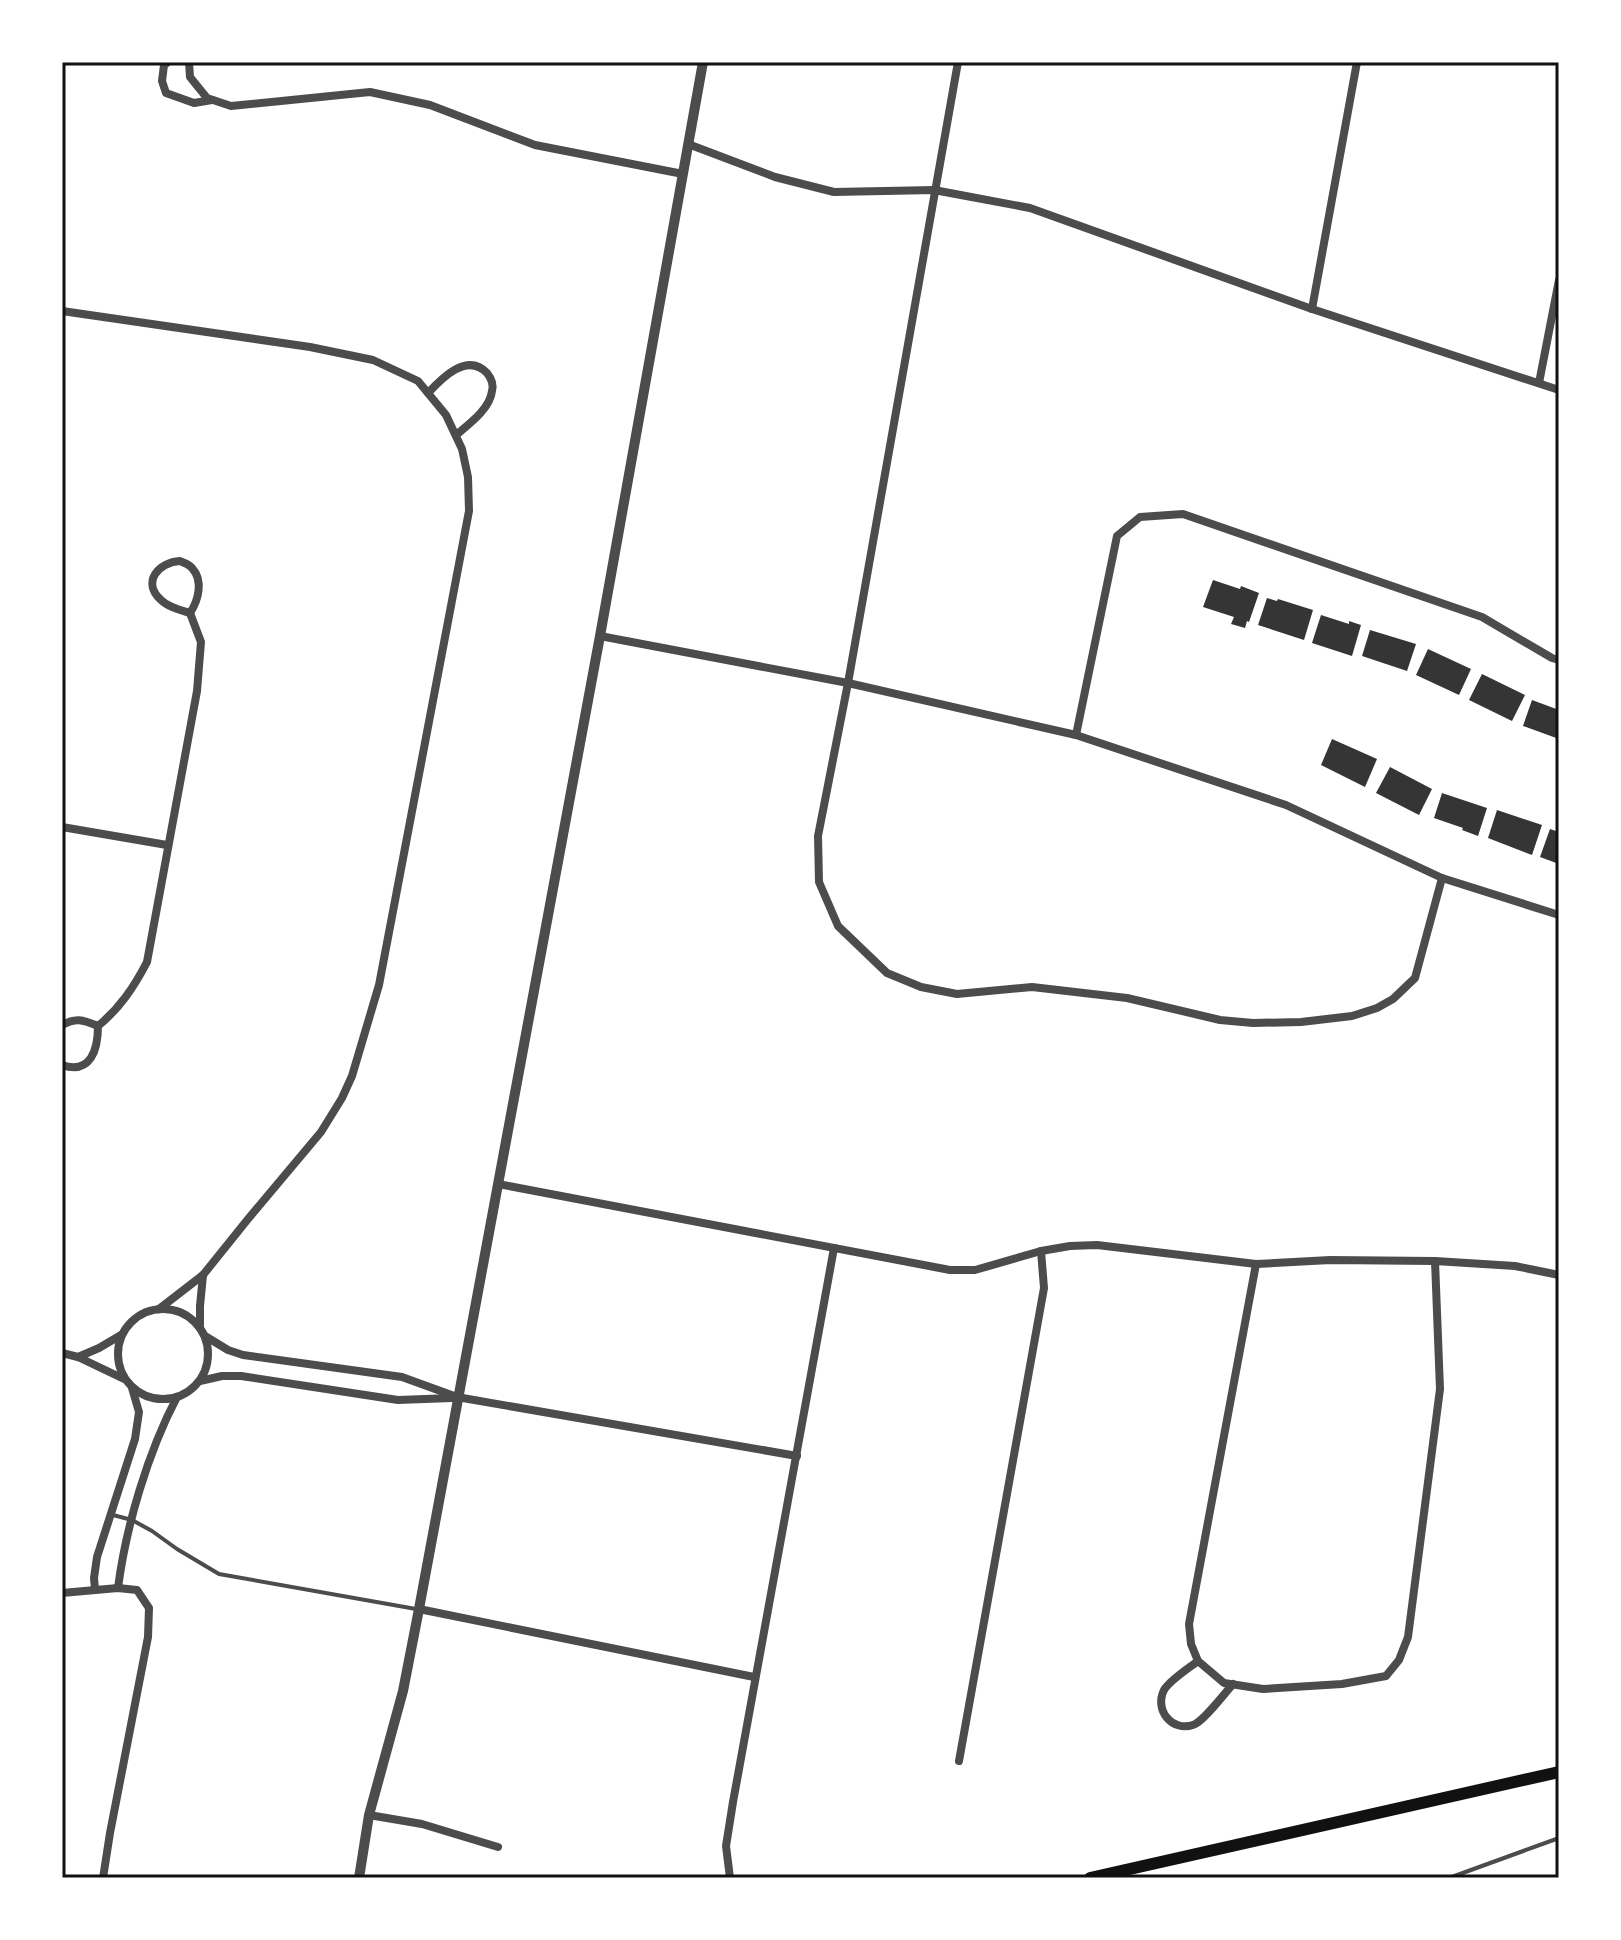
<svg xmlns="http://www.w3.org/2000/svg" width="1621" height="1940" font-family="'IBM Plex Serif',serif">
<rect width="100%" height="100%" fill="#fff"/>
<g fill="#353535">
<path d="M1213,580l27,9 1,-3 18,7 -10,29 -2,-1 -2,7 -14,-4 3,-7 -31,-10z"/>
<path d="M1267,598l10,3 1,-2 35,11 -9,30 -46,-15z"/>
<path d="M1321,615l28,9v-3l12,4 -9,31 -40,-13z"/>
<path d="M1370,630l46,14 -9,27 -45,-15z"/>
<path d="M1428,649l43,20 -12,26 -43,-20z"/>
<path d="M1482,674l43,21 -13,26 -43,-21z"/>
<path d="M1532,700l27,10v29l-36,-13z"/>
<path d="M1332,739l45,20 -12,28 -44,-22z"/>
<path d="M1390,767l42,22 -13,26 -43,-22z"/>
<path d="M1442,793l45,15 -9,28 -16,-6 1,-2 -29,-10z"/>
<path d="M1497,810l45,15 -10,30 -44,-17z"/>
<path d="M1550,829l9,3v32l-19,-7z"/>
</g>
<g fill="none" stroke-linecap="round" stroke-linejoin="round">
<g stroke="#4c4c4c" stroke-width="4">
<path d="M113,1515l19,5 20,11 25,18 42,25 197,35"/>
<path d="M1449,1878l110,-40"/>
</g>
<g stroke="#4c4c4c" stroke-width="8">
<path d="M168,62l-4,3 -2,16 4,12 28,10 18,-3"/>
<path d="M189,62l1,15 17,21 24,8 139,-14 60,13 105,40 148,29"/>
<path d="M958,62l-110,621 -30,153 1,46 19,44 49,47 34,14 36,7 75,-7 95,11 93,22 33,3 48,-1 51,-6 25,-8 16,-9 22,-21 27,-100"/>
<path d="M688,144l87,33 59,15 100,-2 96,18 282,101 247,81"/>
<path d="M1312,309l45,-247"/>
<path d="M62,311l248,36 63,13 45,21 28,34 16,34 6,28 1,34 -90,474 -27,91 -10,22 -21,34 -73,87 -45,56 -44,34"/>
<path d="M1539,383l20,-103"/>
<path d="M428,393c14,-15 39,-41 59,-20 4,5 7,11 5,18 -2,18 -23,33 -36,44"/>
<path d="M180,561c4,2 9,3 12,7 12,13 6,33 -2,45 -10,-3 -22,-6 -29,-13 -20,-18 -2,-38 19,-39z"/>
<path d="M600,636l248,47 228,52 210,70 156,73 117,37"/>
<path d="M1076,735l41,-199 23,-19 43,-3 299,103 70,41 7,2"/>
<path d="M62,827l105,18"/>
<path d="M62,1025c15,-8 21,-5 36,1"/>
<path d="M62,1065c29,10 36,-16 36,-39 22,-18 36,-39 49,-64l50,-271 4,-49 -11,-29"/>
<path d="M498,1184l452,86h25l66,-19 29,-5 27,-1 159,19 74,-4 105,1 80,5 44,9"/>
<path d="M1256,1264l-67,360 2,20 7,17 26,22 39,6 79,-5 44,-8 13,-16 9,-23 32,-248 -5,-128"/>
<circle cx="163" cy="1354" r="45"/>
<path d="M200,1328v-22l3,-31"/>
<path d="M205,1336l23,14 15,5 159,22 55,20 340,59"/>
<path d="M62,1353l16,4 46,22"/>
<path d="M78,1357l21,-9 22,-13"/>
<path d="M200,1381l22,-5h19l157,24 54,-2"/>
<path d="M118,1588c8,-62 30,-136 59,-191"/>
<path d="M95,1589l-1,-11 3,-21 38,-118 4,-27 -7,-24"/>
<path d="M62,1593l56,-5 19,2 12,18 -1,29 -38,196 -7,45"/>
<path d="M419,1609l335,68"/>
<path d="M1198,1661c-9,7 -28,19 -34,29 -10,20 8,42 29,35 10,-3 31,-31 40,-41"/>
<path d="M959,1761l85,-473 -3,-37"/>
<path d="M369,1815l53,9 76,23"/>
<path d="M730,1878l-4,-32 7,-44 101,-554"/>
</g>
<path stroke="#4c4c4c" stroke-width="10" d="M359,1878l10,-63 34,-124 16,-82 181,-973 103,-574"/>
<path stroke="#111" stroke-width="12" d="M1090,1878l469,-106"/>
</g>
<rect width="1621" height="1940" fill="none" stroke="#ffffff" stroke-width="128"/>
<rect x="64" y="64" width="1493" height="1812" fill="none" stroke="#111" stroke-width="3"/>
</svg>
